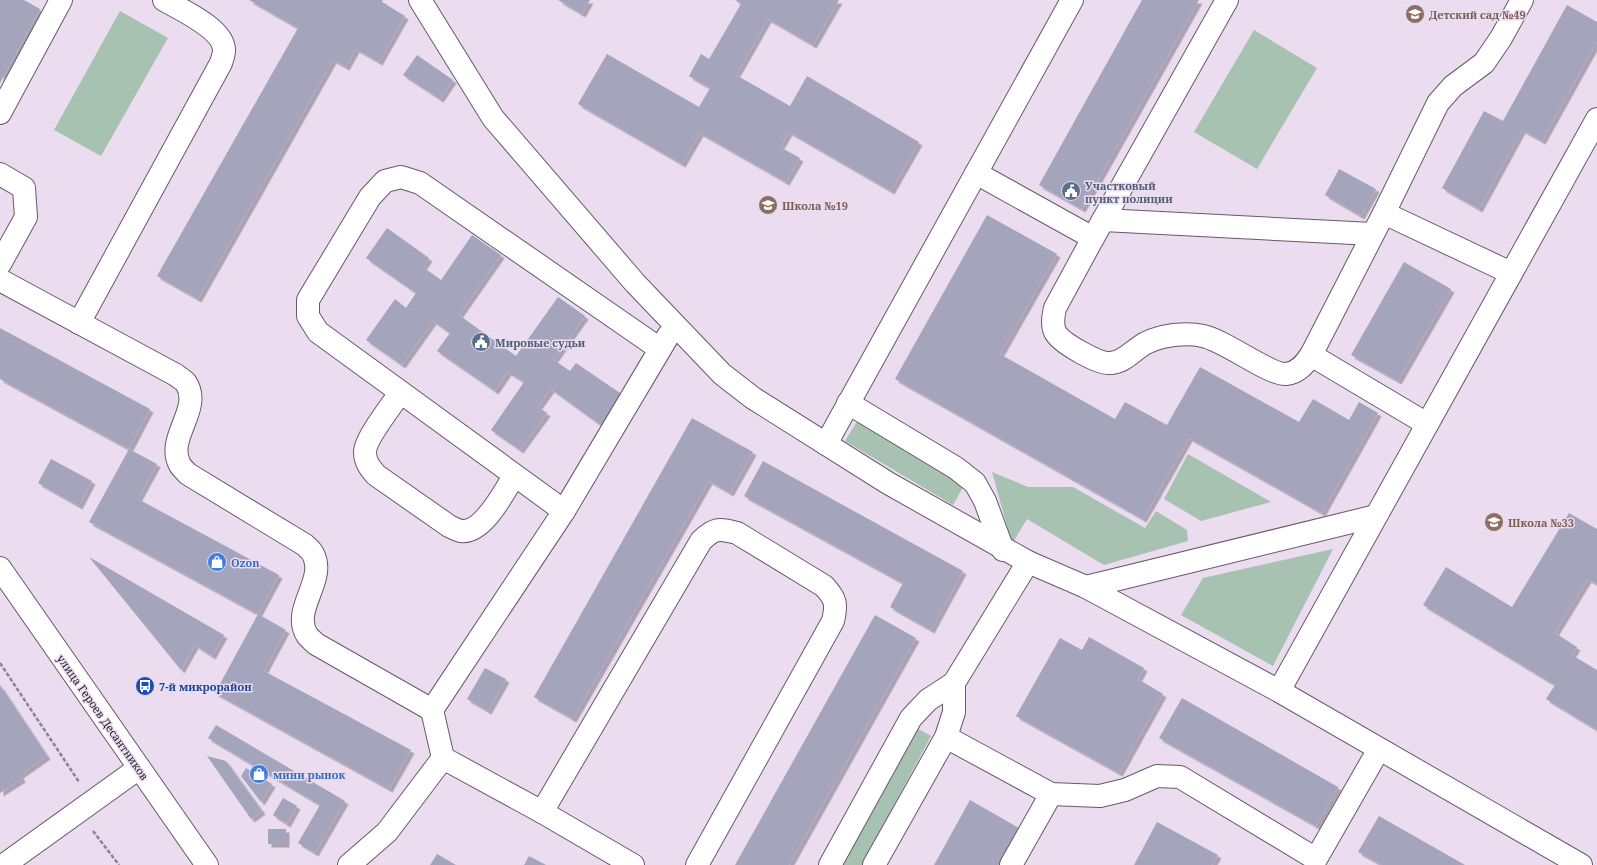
<svg xmlns="http://www.w3.org/2000/svg" width="1597" height="865" font-family="'Noto Serif',serif">
<defs>
<filter id="shadow"><feDropShadow dx="3.5" dy="3.5" stdDeviation="0" flood-color="#0004"/></filter>
</defs>
<rect width="100%" height="100%" fill="#ebdcf0"/>
<g fill="#a7c2b1">
<path d="M120,11l48,27 -67,118 -47,-26z"/>
<path d="M1254,30l63,38 -60,101 -63,-37z"/>
<path d="M859,418l107,64 -13,23 -108,-64z"/>
<path d="M1188,454l83,48 -70,19 -37,-22z"/>
<path d="M992,472l36,15h45l72,41 11,-17 31,19 1,11 -84,24 -77,-46 -15,25z"/>
<path d="M1333,549l-60,117 -92,-51 22,-37z"/>
<path d="M913,726l18,10 -69,129h-24z"/>
</g>
<g fill="#a4a5bc" filter="url(#shadow)">
<path d="M0,0h24l16,9 -40,74z"/>
<path d="M249,0h134l-1,2 23,14 -26,46 -23,-13 -10,18 -13,-7 -135,239 -41,-23 141,-248z"/>
<path d="M558,0h32l-8,14z"/>
<path d="M735,0h104l-26,45 -45,-26 -32,56 54,31 17,-30 112,66 -28,49 -102,-59 -9,15 20,11 -14,24 -86,-49 -18,31 -104,-60 29,-50 92,53 11,-19 -21,-12 12,-22 8,5 32,-55z"/>
<path d="M1142,0h57l-117,209 -43,-24z"/>
<path d="M1567,5l30,17v20l-55,99 -20,-11 -43,79 -37,-21 42,-77 19,10z"/>
<path d="M417,55l36,25 -13,19 -37,-24z"/>
<path d="M1339,169l37,20 -15,27 -36,-21z"/>
<path d="M987,215l70,39 -57,100 115,65 10,-17 42,23 33,-58 99,55 14,-23 36,21 10,-18 19,11 -56,100 -133,-75 -46,81 -248,-140z"/>
<path d="M387,228l42,30 -6,9 18,13 31,-45 29,20 -42,60 57,41 42,-59 27,19 -31,44 16,11 6,-8 47,32 -21,31 -51,-37 -13,18 9,6 -27,37 -29,-20 33,-48 -16,-10 -13,19 -58,-40 13,-18 -17,-12 -31,44 -36,-25 29,-41 11,9 10,-15 -50,-35z"/>
<path d="M1404,262l47,27 -53,92 -47,-26z"/>
<path d="M0,328l150,81 -21,40 -129,-70z"/>
<path d="M692,418l61,34 -23,41 -21,-12 -136,238 -39,-22z"/>
<path d="M129,449l28,15 -19,35 141,76 -21,39 28,16 -22,41 147,79 -22,39 -174,-96 43,-79 -169,-92z"/>
<path d="M51,459l41,22 -13,25 -41,-23z"/>
<path d="M763,461l200,110 -32,59 -41,-23 13,-24 -159,-87z"/>
<path d="M1569,513l28,16v55l-9,-5 -33,54 22,14 -5,8 25,15v60l-51,-31 9,-14 -132,-80 23,-38 66,40z"/>
<path d="M89,557l135,78 -12,21 -17,-11 -14,25z"/>
<path d="M875,615l41,23 -127,227h-54z"/>
<path d="M1089,637l55,31 -6,11 25,15 -44,79 -103,-57 44,-78 22,12z"/>
<path d="M485,668l21,11 -18,32 -21,-12z"/>
<path d="M0,685l47,71 -27,19 2,4 -22,14z"/>
<path d="M1182,698l156,89 -22,39 -157,-88z"/>
<path d="M216,725l129,76 -30,52 -17,-10 22,-38 -112,-67z"/>
<path d="M207,756l19,5 36,50 -11,8z"/>
<path d="M246,768l26,16 -11,18 -20,-26z"/>
<path d="M283,798l14,8 -10,18 -14,-9z"/>
<path d="M970,800l49,28 -21,37h-64z"/>
<path d="M1379,816l86,49h-83l-24,-13z"/>
<path d="M1157,822l61,33 -6,10h-78z"/>
<rect x="268" y="829" width="18" height="15"/>
<path d="M437,854l19,11h-26z"/>
<path d="M529,856l17,9h-22z"/>
</g>
<g fill="none" stroke-linecap="round" stroke-linejoin="round">
<defs>
<g id="minor">
<path d="M420,0l73,118 142,165 87,91 31,24 135,85 140,79"/>
<path d="M0,113l61,-113"/>
<path d="M976,173l117,65 -38,70c-2,9 -4,19 2,27 7,9 41,29 53,28 14,0 24,-14 36,-20 15,-8 41,-11 57,-7 23,5 66,39 83,38 12,-1 19,-10 25,-19"/>
<path d="M0,174l24,14 2,29 -26,47"/>
<path d="M1384,213l127,60"/>
<path d="M1103,220l269,14"/>
<path d="M1093,238l134,-238"/>
<path d="M0,280l176,95c3,3 8,5 10,8 17,26 -21,55 -6,82 2,3 5,6 8,9l117,71c2,2 6,5 8,9 14,26 -22,55 -6,81 2,3 6,6 9,9l116,66"/>
<path d="M79,323l142,-260c1,-4 3,-8 3,-12 1,-22 -43,-41 -60,-51"/>
<path d="M400,393c-8,12 -35,46 -35,59 0,10 5,16 11,23l73,51c4,2 8,4 12,5 22,3 43,-39 53,-55"/>
<path d="M848,403l108,65 19,15 10,18 18,49"/>
<path d="M1427,424l-116,-69 73,-142 54,-110 15,-17 31,-23 17,-25 21,-38"/>
<path d="M826,444l246,-444"/>
<path d="M564,511l-246,-179 -10,-16v-16l62,-103 15,-16 16,-4 19,6 240,166"/>
<path d="M0,568l207,297"/>
<path d="M1086,587l290,-71"/>
<path d="M1279,691l318,-572"/>
<path d="M946,737l105,57 49,2 25,-6 32,-14 23,1 136,82 63,-110"/>
<path d="M443,758l99,54 91,53"/>
<path d="M542,812l159,-271c13,-13 18,-13 36,-8l87,53c12,13 13,18 9,35l-136,244"/>
<path d="M4,865l135,-97"/>
<path d="M349,865l38,-33 56,-74 -11,-48 132,-199 104,-175"/>
<path d="M830,865l81,-147 17,-18 26,-17"/>
<path d="M874,865l72,-128 8,-25v-29l74,-121 58,25 193,104 302,174"/>
<path d="M1011,865l40,-71"/>
</g>
</defs>
<use href="#minor" stroke="#67596b" stroke-width="24"/>
<g stroke="#8e8391" stroke-width="2.5" stroke-dasharray="4 2" stroke-linecap="butt">
<path d="M0,663l79,119"/>
<path d="M93,831l26,34"/>
</g>
<use href="#minor" stroke="#fff" stroke-width="22"/>
</g>
<defs>
<symbol id="school-disc" viewBox="-11 -11 22 22"><circle r="9.5" fill="#8d6e63" stroke="#ebdcf0"/><path d="M0-5L7-2L0 1L-7-2ZM-4 1L0 2.5L4 1V4Q0 6-4 4Z" fill="#fff"/></symbol>
<symbol id="civic-disc" viewBox="-11 -11 22 22"><circle r="9.5" fill="#5c6f8a" stroke="#ebdcf0"/><path d="M-.6-6.5H3V-4.5H.6V-3L4-1V1h2V6H-6V1h2V-1L-.6-3ZM-1.2 2.5V6h2.4V2.5Z" fill="#fff"/></symbol>
<symbol id="shop-disc" viewBox="-11 -11 22 22"><circle r="9.5" fill="#3f7fe0" stroke="#ebdcf0"/><path d="M-5-2.5h2.3a2.7 3.5 0 0 1 5.4 0H5L5.5 6h-11ZM-1.5-2.5h3a1.5 2.3 0 0 0-3 0Z" fill="#fff"/></symbol>
<symbol id="bus-disc" viewBox="-11 -11 22 22"><circle r="9.5" fill="#1a4fb4" stroke="#ebdcf0"/><path d="M-5-6H5V4H4V6H2V4H-2V6H-4V4H-5ZM-3.5-4V0h7V-4ZM-3.5 1.2v1.5H-2V1.2ZM2 1.2v1.5H3.5V1.2Z" fill="#fff"/></symbol>
</defs>
<g fill-rule="evenodd">
<use href="#school-disc" x="1404" y="3" width="22" height="22"/>
<use href="#civic-disc" x="1060" y="180" width="22" height="22"/>
<use href="#school-disc" x="757" y="194" width="22" height="22"/>
<use href="#civic-disc" x="470" y="331" width="22" height="22"/>
<use href="#school-disc" x="1483" y="511" width="22" height="22"/>
<use href="#shop-disc" x="206" y="551" width="22" height="22"/>
<use href="#bus-disc" x="134" y="675" width="22" height="22"/>
<use href="#shop-disc" x="248" y="763" width="22" height="22"/>
</g>
<g text-anchor="middle" dominant-baseline="central" stroke-width="3" stroke-linejoin="round" paint-order="stroke">
<g font-size="11" font-weight="bold" fill="#785e54" stroke="#ebdcf0" text-anchor="start">
<text x="1429" y="14">Детский сад №49</text>
<text x="782" y="205">Школа №19</text>
<text x="1508" y="522">Школа №33</text>
</g>
<g font-size="11" font-weight="bold" fill="#4e5e75" stroke="#ebdcf0" text-anchor="start">
<text x="1085" y="185">Участковый<tspan x="1085" dy="13">пункт полиции</tspan></text>
<text x="495" y="342">Мировые судьи</text>
</g>
<g font-size="11" font-weight="bold" fill="#366cbe" stroke="#ebdcf0" text-anchor="start">
<text x="231" y="562">Ozon</text>
<text x="273" y="774">мини рынок</text>
</g>
<g font-size="11" font-weight="bold" fill="#164399" stroke="#ebdcf0" text-anchor="start">
<text x="159" y="686">7-й микрорайон</text>
</g>
<g font-size="11" fill="#251f27" stroke="#ebdcf0">
<text transform="translate(103 717) rotate(55)">улица Героев Десантников</text>
</g>
</g>
</svg>
